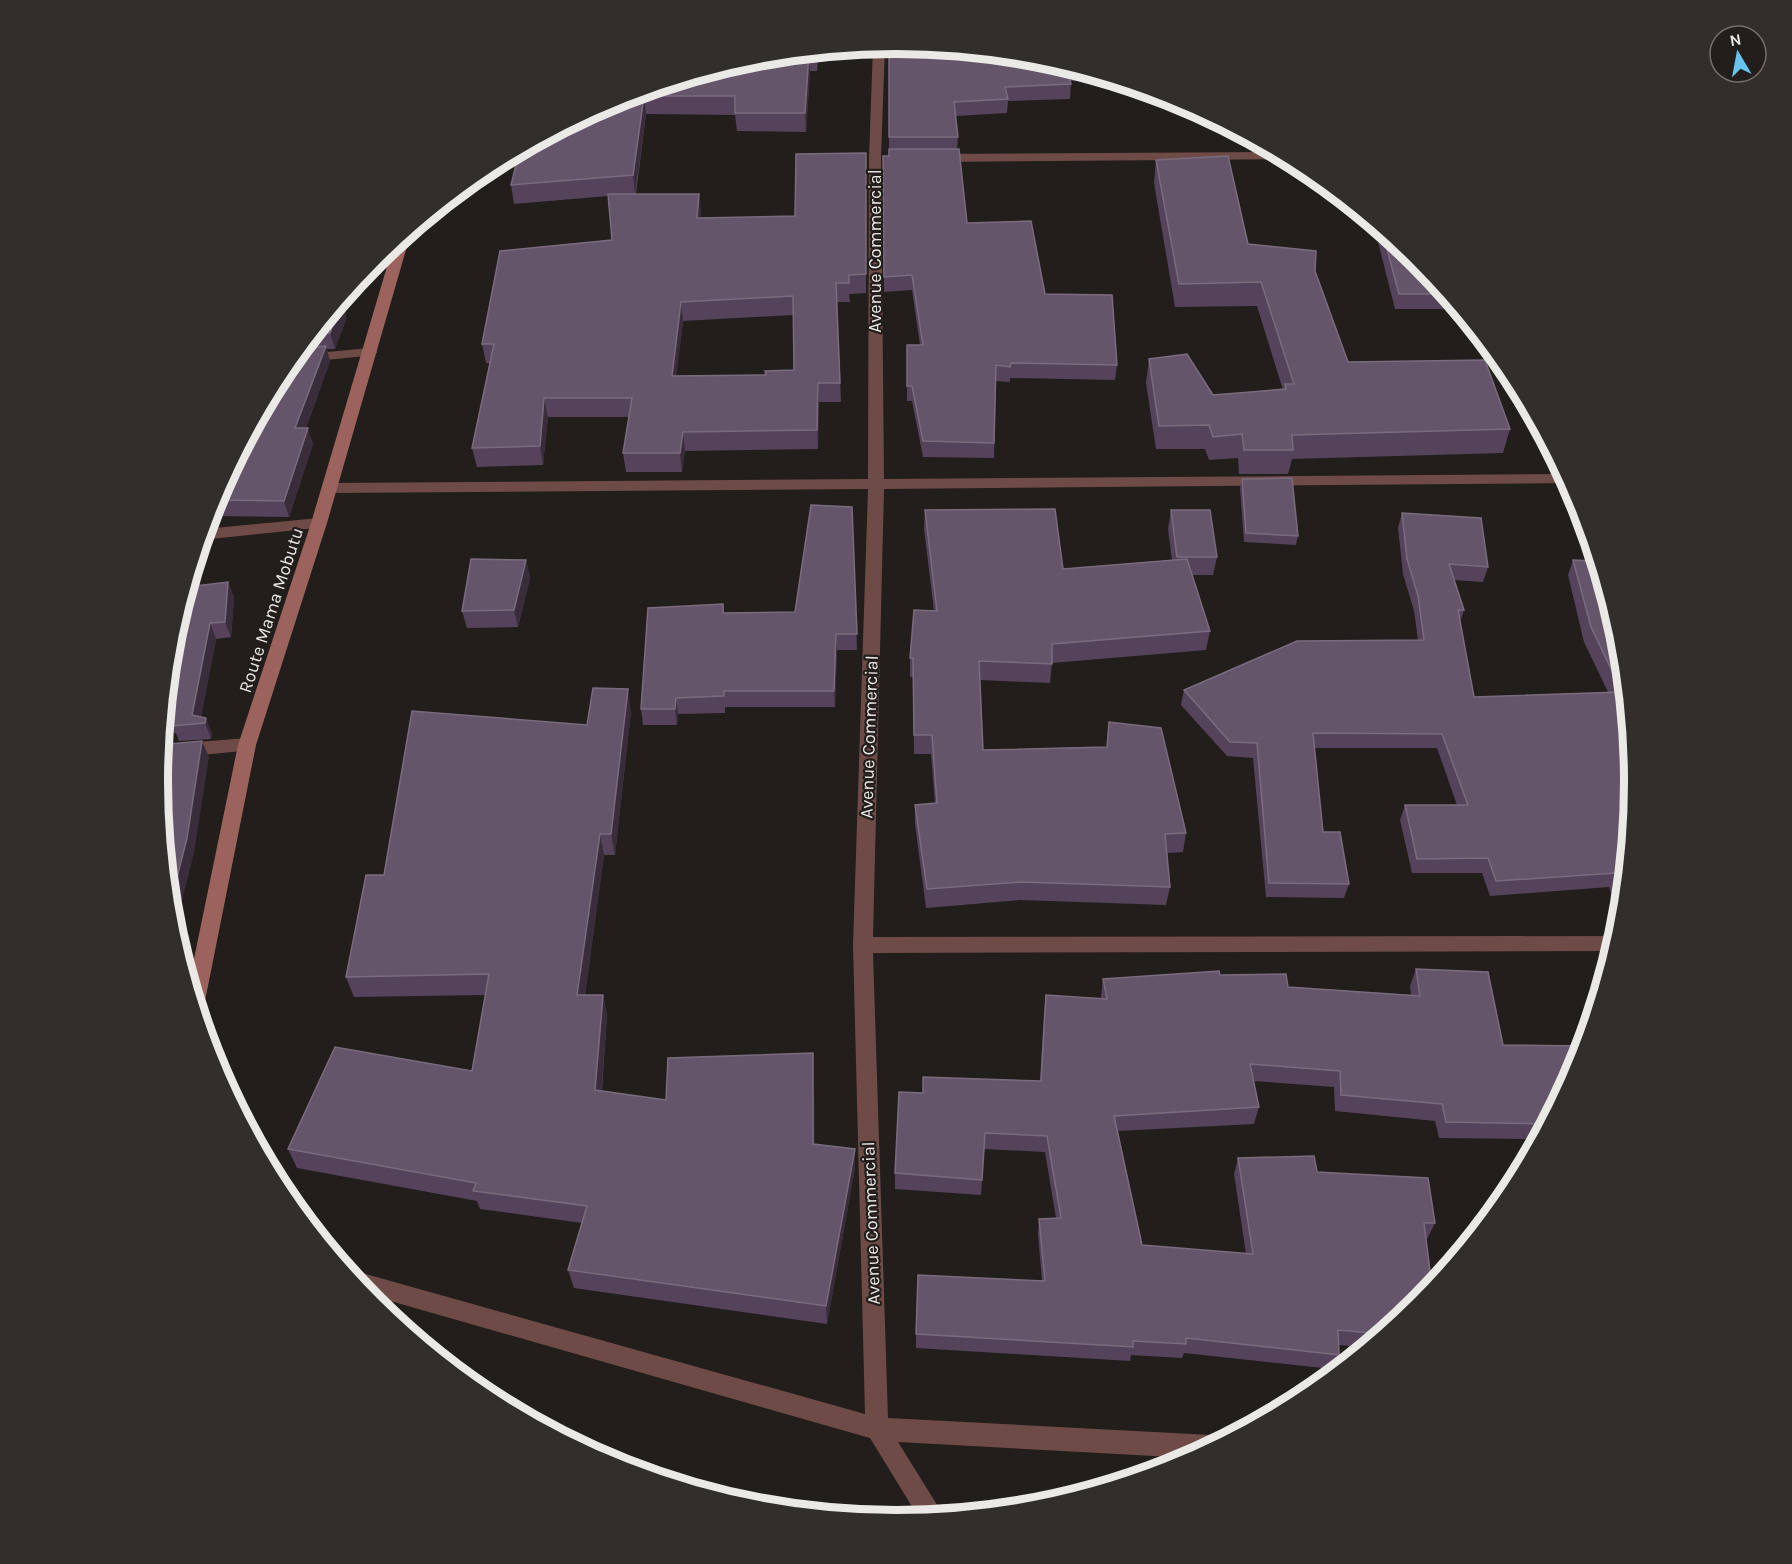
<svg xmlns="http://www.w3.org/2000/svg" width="1792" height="1564" font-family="Karla,sans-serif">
<rect width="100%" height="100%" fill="#221e1b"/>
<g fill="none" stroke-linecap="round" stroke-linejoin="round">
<g fill="#6f4b47" fill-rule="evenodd">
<path d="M885,45l-4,113 3,321 681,-5 5,9 -686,6 -11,448 744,-1 -4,15 -740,2 15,465 323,17 10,7 -30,16 -293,-16 46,74 -25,2 -49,-80 -504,-144 -18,-21 7,-2 510,143 -12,-469 15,-456 -539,4 -8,-5 8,-5 539,-4 1,-321 4,-112z"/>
<path d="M1277,152l12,7 -353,3 -6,-4 6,-4z"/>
<path d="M370,348l5,1 2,3 -2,3 -69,7 -7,-4 7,-4z"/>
<path d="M319,518l8,5 -2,4 -124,13 4,-11z"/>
<path d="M247,738l6,2 3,5 -3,5 -93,9 1,-14z"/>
</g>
<path fill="#9c635d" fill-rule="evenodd" d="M408,233l2,3 -83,287 -71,222 -51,256 -3,6 -5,2 -8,-26 49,-238 73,-222 83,-280z"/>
</g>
<g fill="#54435b" fill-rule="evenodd">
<path d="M889,48l151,10 78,23h-48l1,3 -1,15 -62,2 -1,12 -51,3 2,21 -1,12 10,74 78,71 72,71 -2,15 -105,-2v4l-14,-1 -2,77 -71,-1 -11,-56h-5v-56h13l-8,-55 -28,2 -1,-121 6,-15z"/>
<path d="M820,51l-3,20h-7l-4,61 -69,-1 -2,-16 -89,-1 -10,80 65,18 -1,6 95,-2 71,-63v140l-17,1 1,8h-13l4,100h-22l-1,47 -133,2 -3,21h-56l-3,-19 6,-36h-81l-5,48 -66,2 -5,-19 18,-85h-4l-4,-19 130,-104 -4,-44 -94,8 -3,-19 29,-40 74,-45 138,-42zM793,315l1,55 -28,5 -90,1 7,-55z"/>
<path d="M1156,160l92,84 67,27 33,91 162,67 -7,24 -211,6 -4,15h-49l-1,-16 -29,2 -4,-11h-49l-10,-66 3,-24 64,36 70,-5 -26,-84 -82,1 -21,-124z"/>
<path d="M1373,222l45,38 41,49h-64z"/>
<path d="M346,293v26l-11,30h-8l3,12 -24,67 7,16 -24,73 -80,-1 5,-17 68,-128z"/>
<path d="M1242,479l56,57 -2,9 -52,-3 -4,-54z"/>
<path d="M852,507l5,143h-20l-2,57h-110v6l-47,1 -1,11h-34l-2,-16 82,-105 1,9 71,-1z"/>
<path d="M925,510l138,59 109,-9 -4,-31 3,-19 46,47 -4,18h-21l18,56 -4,19 -154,13 -2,20 -70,-3 3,70 203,83 -3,19 -17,1 4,34 -4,18 -146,-5 -94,8 -11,-84v-19l20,-2 -4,-49h-17l-1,-77h-3v-19l24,-47 -10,-82z"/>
<path d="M1402,513l86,54 -5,15 -29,-2 10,30 -4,12 14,75 134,-5 -24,-50 -16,-67 5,-15 47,78 14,144 -11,115h-11l-3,-10 -119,9 -8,-23h-70l-12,-53 5,-15h52l-20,-57h-123l9,84 26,52 -5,14 -78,-1 -13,-139 -26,-2 -46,-51 3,-15 234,-50 -4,-29 -11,-37 -5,-46z"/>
<path d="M526,560l4,18 -12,49 -51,1 -5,-17z"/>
<path d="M228,582l6,16 -3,39 -15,2 -15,78 11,16 -1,6 -32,2 -3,-8 -14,1 10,-96z"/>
<path d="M631,711l-16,144h-11l-19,140h18l4,20 -5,76 64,9 147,-47 1,20v71l41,5v19l-28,156 -253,-36 -6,-18 14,-47 -102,-14 -3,-8 -180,-33 -9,-19 184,-78 14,-76 -132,2 -8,-20 38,-102 203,-150z"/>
<path d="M1416,969l87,76 75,20 -40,74 -99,-1 -4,-17 -100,-10 -1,-24 -80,-6 5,26 -5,17 -136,7 24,114 104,9 -12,-80 4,-16 79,14 118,51 -8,16 -1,-1 -8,66 -52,43 -28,-2 1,10 -7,14 -148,-16 -2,5 -51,-3 -1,6 -214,-13v-14l126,-53 -4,-47 1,-15 17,-1 -11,-66 -61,-3 -3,46 -86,-6v-16l28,-80 117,-12 4,-69 2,-17 55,4v-3l2,-17 117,-4 68,12 123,8 -1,-9z"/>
</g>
<g fill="#392d3b">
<path d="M817,51h3l-3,20z"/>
<path d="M809,53l1,18 -4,61 -1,-19z"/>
<path d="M644,96l2,18 -11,80 -2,-19z"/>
<path d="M699,194l2,18 -3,25 -1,-19z"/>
<path d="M346,293v26l-11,30 -5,-16 11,-34z"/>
<path d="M681,302l2,19 -9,74 -2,-19z"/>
<path d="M326,346l4,15 -30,83 -5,-16z"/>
<path d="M818,383l1,19 -1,47 -1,-19z"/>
<path d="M544,398l4,19 -5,48 -3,-19z"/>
<path d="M308,428l5,16 -24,73 -5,-16z"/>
<path d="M683,432l2,19 -3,21 -2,-19z"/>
<path d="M526,560l4,18 -12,49 -4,-17z"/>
<path d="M228,582l6,16 -3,39 -6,-15z"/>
<path d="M210,623l6,16 -16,84 -8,-8z"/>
<path d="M836,634l1,16 -2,57 -1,-16z"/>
<path d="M628,689l3,22 -16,144 -4,-21z"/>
<path d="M676,698l2,16 -1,11 -2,-16z"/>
<path d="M206,718l6,15 -1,6 -6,-16z"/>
<path d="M202,741l7,16 -15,96 -20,80 -2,-7 -2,-21z"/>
<path d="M600,834l4,21 -22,161 -5,-21z"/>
<path d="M603,995l4,20 -7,95 -5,-20z"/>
<path d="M813,1053l1,20 1,90 -2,-19z"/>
<path d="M855,1149v19l-28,156 -1,-18z"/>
</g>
<g fill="#65556a" stroke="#7a6c7e" stroke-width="1.5" fill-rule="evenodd">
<path d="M904,44l136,14 30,9h-4l5,17 -66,3 3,12 -54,3 4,35h-69v-89h15z"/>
<path d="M817,51v2h-8l-4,60h-70v-17h-91l-11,79 -122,10 9,-36 7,-3 13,-1 2,-7 72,-38 138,-42z"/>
<path d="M889,149h70l8,74 64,-2 14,73 67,1 5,70 -106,-2 -1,4 -14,-2 -2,78 -71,-2 -11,-55h-5v-41h16l-11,-70 -28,2 -1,-121h6z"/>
<path d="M866,153v121l-17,1v8h-13l4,100h-22l-1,47 -134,2 -3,21h-57l9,-55h-88l-4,48 -68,2 22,-104h-12l18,-93 112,-11 -4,-46h91l-2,24 98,-2 1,-62zM793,296l1,74 -29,1 1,4 -94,1 9,-74z"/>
<path d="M1228,156l20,88 68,7 -1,20 33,91 137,-2 25,69 -218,6 1,15h-49l-2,-16 -29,3 -4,-12 -50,1 -10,-67 38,-5 26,41 73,-6 -1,-5h9l-33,-102 -82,2 -23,-124z"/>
<path d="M1382,230l36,30 28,34h-47z"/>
<path d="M341,299v4l-11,30 -17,1z"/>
<path d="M326,346l-31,82h13l-24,73 -71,-1 69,-129 20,-23z"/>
<path d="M1292,478l6,58 -52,-3 -4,-54z"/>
<path d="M811,505l41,2 5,127h-21l-2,57h-110v5l-48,2 -1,11h-34l7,-101 75,-4v9l72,-1z"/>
<path d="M1055,509l8,60 124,-10 23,72 -158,13v20l-73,-3 4,89 124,-3 2,-25 52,6 25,105 -21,1 5,53 -148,-5 -95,7 -12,-84 22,-2 -5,-68h-18l-1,-77h-3l4,-48 23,1 -12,-101z"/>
<path d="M1171,510h39l7,47h-40z"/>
<path d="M1402,513l79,5 7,49 -39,-3 15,46h-6l16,87 148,-5 -31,-65 -18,-67 24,1 23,77 14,144 -9,100 -6,1 -3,-10 -120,8 -8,-23 -71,1 -12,-54h63l-26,-71 -129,-1 10,99h17l9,52 -80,-1 -12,-140 -27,-1 -46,-52 113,-49 127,-1 -6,-44 -11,-37z"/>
<path d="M471,559l55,1 -12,50 -52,1z"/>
<path d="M228,582l-3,40 -15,1 -18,92 14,3 -1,5 -33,3 2,-9 -10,1 8,-80 15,-51z"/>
<path d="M593,688l35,1 -17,145h-11l-23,161h26l-8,95 71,10 2,-42 145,-5v91l42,5 -29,157 -258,-36 19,-64 -114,-15 3,-8 -188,-34 47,-102 137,24 17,-97 -143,3 20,-102h18l28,-164 175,14z"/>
<path d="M202,741l-15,97 -17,67 -11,-107 10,-54z"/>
<path d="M1416,969l72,3 15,73 81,1 -6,19 -31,59 -101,-2 -4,-18 -101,-9 -1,-24 -90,-7 9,43 -145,9 28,129 111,9 -15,-96 76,-2 3,16 111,6 7,45h-11l8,64 -14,17 -36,30 -44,-4 1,25 -153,-17v6l-53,-3v6l-217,-13 2,-59 127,6 -6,-62 22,-1 -14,-82 -62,-3 -3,47 -87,-7 4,-81 24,1v-16l118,4 5,-86 61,4 -4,-20 116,-8 1,4 66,-1 2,13 132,9z"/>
<path d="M595,1446l34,17 -3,5 -13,-4 -22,-12z"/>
</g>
<g text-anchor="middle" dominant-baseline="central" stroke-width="4.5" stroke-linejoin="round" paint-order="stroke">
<g font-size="18" fill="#ebe9e6" stroke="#221e1b">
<text transform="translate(875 251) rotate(-90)">Avenue Commercial</text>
<text transform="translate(271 610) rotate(-72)">Route Mama Mobutu</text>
<text transform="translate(869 737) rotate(-88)">Avenue Commercial</text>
<text transform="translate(871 1223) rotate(-92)">Avenue Commercial</text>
</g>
</g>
<path d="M0 0H1792V1564H0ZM168 782a728 728 0 1 1 1456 0a728 728 0 1 1-1456 0Z" fill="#322e2b" fill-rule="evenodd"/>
<path fill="none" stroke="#ebe9e6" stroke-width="8" d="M168 782a728 728 0 1 1 1456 0a728 728 0 1 1-1456 0Z"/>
<g transform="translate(1738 54) rotate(350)"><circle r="28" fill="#221e1b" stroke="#726f6c" stroke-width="1.5"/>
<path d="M0-4.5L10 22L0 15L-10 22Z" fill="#66c4ef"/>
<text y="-9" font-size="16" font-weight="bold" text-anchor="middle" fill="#ebe9e6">N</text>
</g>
</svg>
